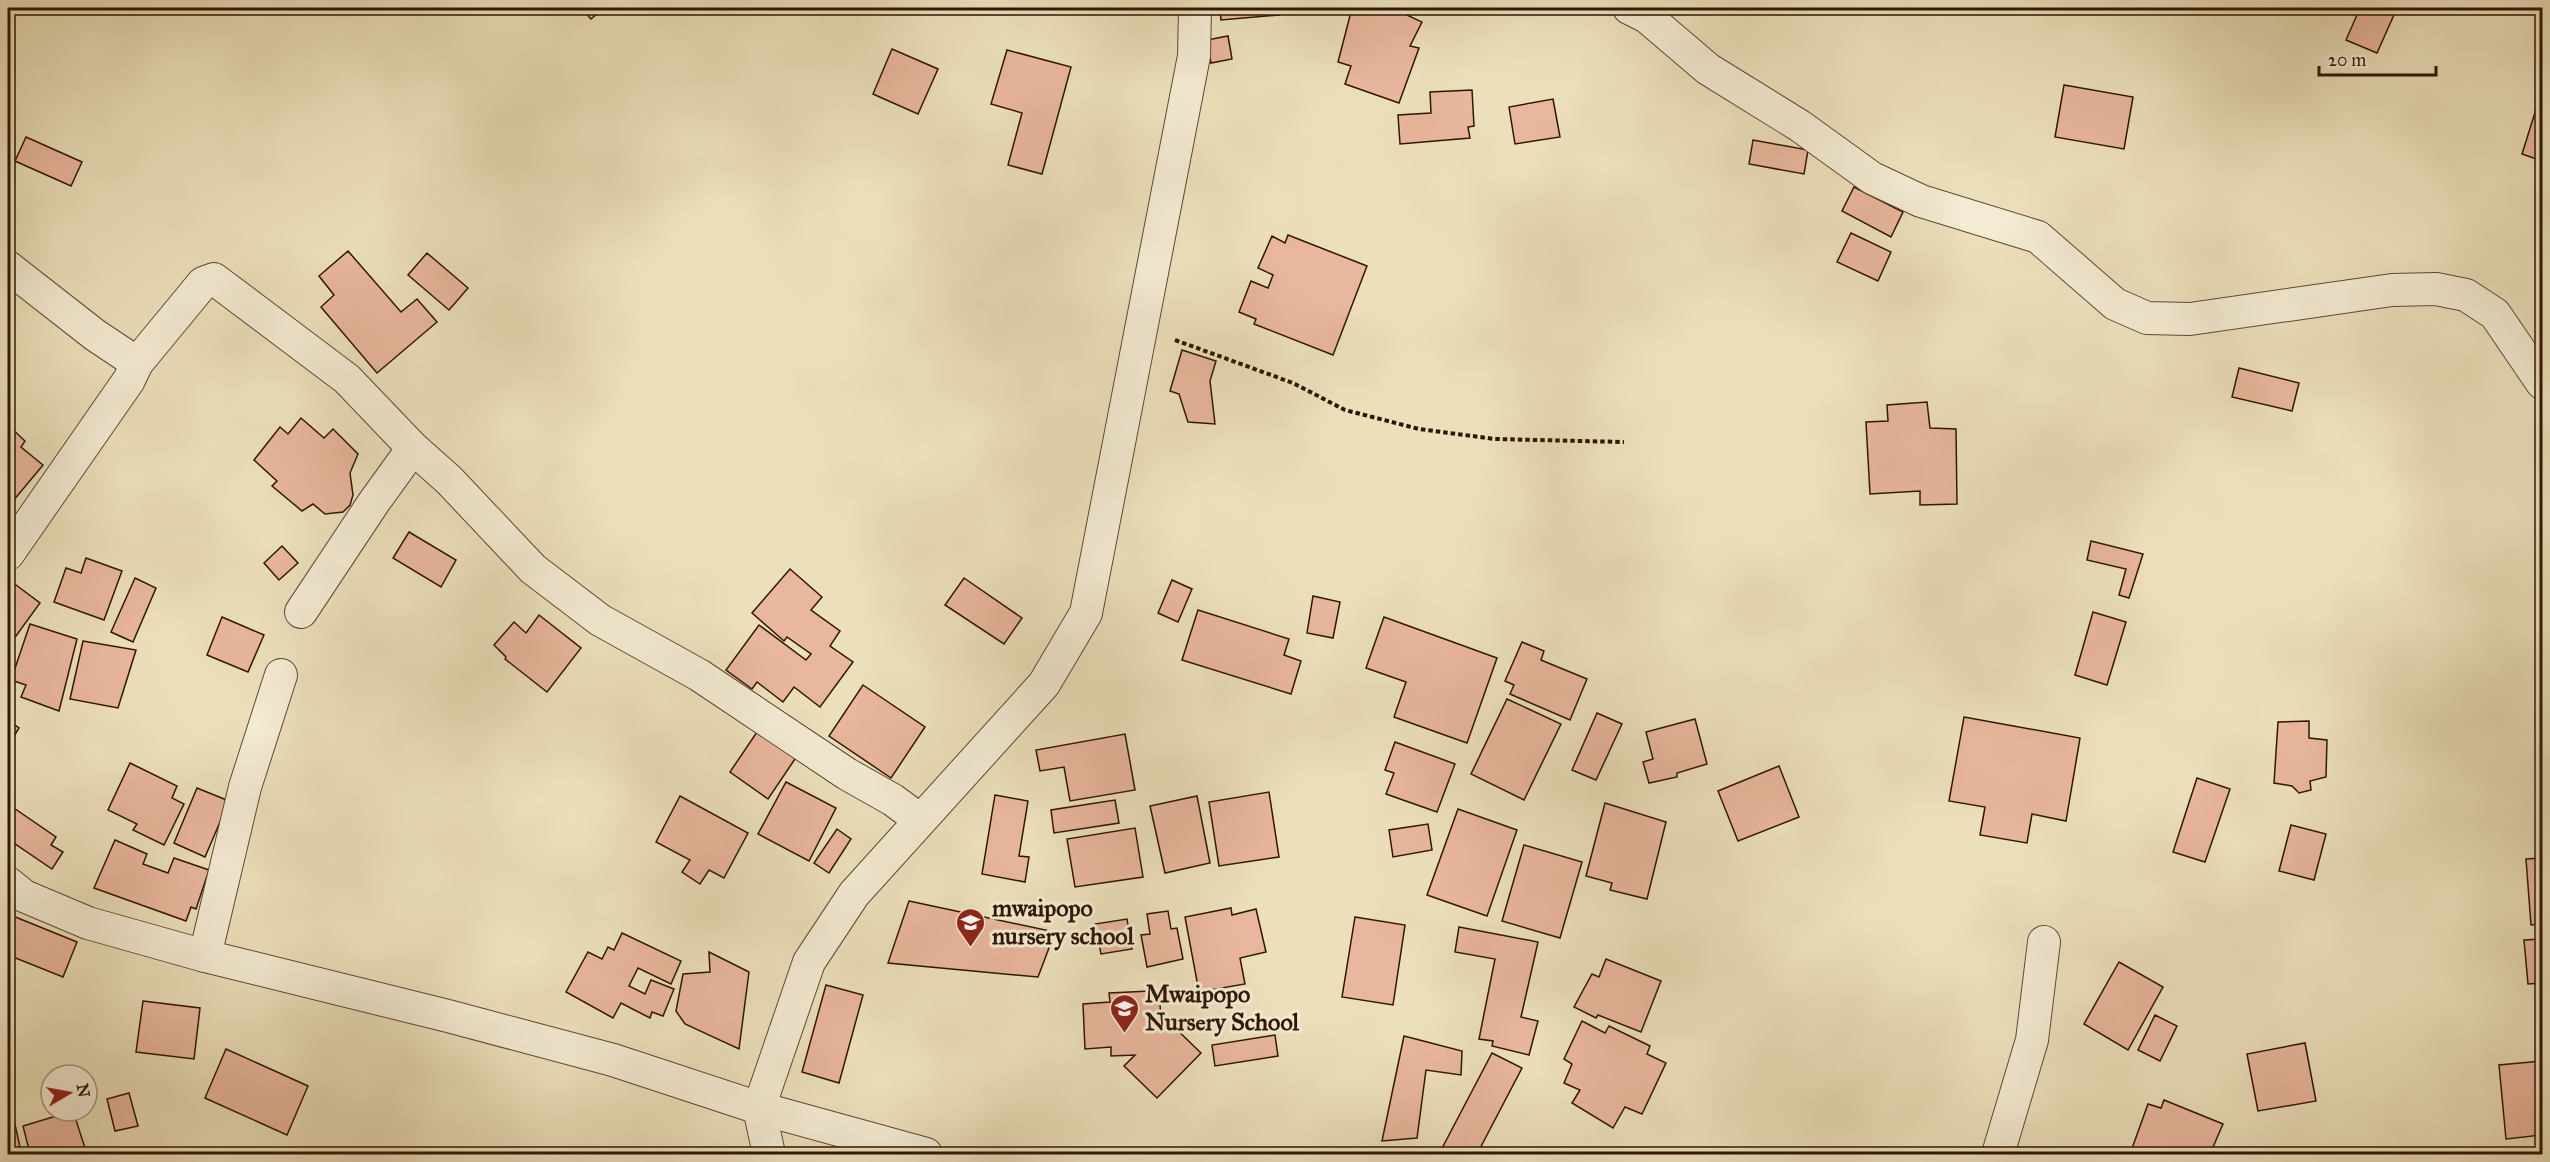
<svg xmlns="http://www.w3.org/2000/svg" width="2550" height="1162" font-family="'IM FELL Great Primer',serif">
<rect width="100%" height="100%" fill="#ece0bb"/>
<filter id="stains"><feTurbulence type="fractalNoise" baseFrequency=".00333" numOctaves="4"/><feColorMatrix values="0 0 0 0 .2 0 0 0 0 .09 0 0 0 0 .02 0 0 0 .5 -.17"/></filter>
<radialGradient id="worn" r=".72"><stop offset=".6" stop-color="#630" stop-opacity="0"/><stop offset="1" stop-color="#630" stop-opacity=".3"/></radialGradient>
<g fill="#e9b79d" stroke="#2e1504" stroke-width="1.5">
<path d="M581,8h23l-13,11z"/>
<path d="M1220,8h58l1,7 -58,5z"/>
<path d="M1352,8l9,3 1,-3h30l30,14 -12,24 9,2 -20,55 -54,-19 6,-18 -13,-4z"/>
<path d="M2360,8h37l-20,45 -31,-13z"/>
<path d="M1228,36l4,23 -21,4 -4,-23z"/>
<path d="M892,49l46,20 -20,45 -45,-20z"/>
<path d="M1007,50l64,17 -29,107 -34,-9 14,-52 -31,-9z"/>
<path d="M2064,85l69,12 -9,52 -69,-12z"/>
<path d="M1472,90l2,36 -6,1 2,11 -70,6 -2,-29 33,-2 -1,-21z"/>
<path d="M1553,99l7,38 -45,7 -6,-37z"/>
<path d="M2538,103l4,1v57l-20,-7z"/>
<path d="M26,137l56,25 -11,24 -56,-25z"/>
<path d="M1753,140l55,10 -4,24 -55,-10z"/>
<path d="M1854,187l49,25 -12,25 -49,-26z"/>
<path d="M1851,233l40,19 -13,29 -41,-19z"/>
<path d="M1288,235l79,31 -34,89 -79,-31 2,-5 -17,-7 12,-31 17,7 5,-13 -15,-7 14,-32 13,7z"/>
<path d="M348,251l53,61 16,-13 20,23 -60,51 -56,-66 13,-12 -15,-19z"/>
<path d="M427,253l41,35 -19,22 -41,-35z"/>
<path d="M1182,350l34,11 -6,20 5,43 -27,-2 -9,-28 -9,-3z"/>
<path d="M2239,368l60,15 -7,28 -60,-14z"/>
<path d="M1927,402l3,26 26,1 1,75 -37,1v-14l-50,3 -4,-72 22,-1 -1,-16z"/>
<path d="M301,418l23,20 9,-9 25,25 -8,19 3,22 -3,10 -7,7 -18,2 -12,-10 -11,7 -30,-25 5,-5 -23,-21 26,-33 8,7z"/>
<path d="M8,425l17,16 -4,6 22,18 -35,42z"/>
<path d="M409,532l47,28 -15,27 -48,-29z"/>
<path d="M2091,541l52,13 -14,44 -10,-3 7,-26 -39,-9z"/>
<path d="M282,546l16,17 -19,17 -15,-17z"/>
<path d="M86,558l36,13 -18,49 -50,-18 12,-34 15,5z"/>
<path d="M790,569l32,28 -11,13 29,21 -10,15 23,16 -33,45 -26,-20 -11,15 -26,-20 -5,7 -26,-19 33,-45 47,35 5,-6 -24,-17 -3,4 -32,-28z"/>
<path d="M135,578l21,10 -23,54 -22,-10z"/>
<path d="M964,578l58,40 -18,26 -59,-39z"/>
<path d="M8,579l32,24 -32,44z"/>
<path d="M1172,580l20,9 -14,33 -20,-9z"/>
<path d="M1313,596l27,6 -7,36 -26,-5z"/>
<path d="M1198,610l91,29 -5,16 17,6 -10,33 -109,-34z"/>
<path d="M2093,612l33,10 -19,63 -32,-10z"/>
<path d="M539,615l42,33 -34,44 -42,-33 1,-2 -12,-12 20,-23 12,11z"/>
<path d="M222,617l42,18 -16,37 -41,-17z"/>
<path d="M1384,617l113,41 -30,85 -73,-26 12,-35 -40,-14z"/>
<path d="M30,624l47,15 -18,72 -38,-14 5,-12 -15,-5z"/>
<path d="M83,641l53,9 -18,58 -48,-9z"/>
<path d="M1522,642l22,9 -3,9 46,19 -17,41 -60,-26 4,-9 -9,-4z"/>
<path d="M863,685l62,42 -34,51 -62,-42z"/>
<path d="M2539,689h3v31z"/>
<path d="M1507,699l54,25 -37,76 -53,-26z"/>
<path d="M1597,713l25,11 -26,56 -24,-10z"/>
<path d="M1964,717l116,21 -14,83 -34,-7 -5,29 -47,-8 5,-28 -36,-6z"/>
<path d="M1695,719l12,45 -30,9v4l-28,6 -6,-21 10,-3 -7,-27z"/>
<path d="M8,720l11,8 -11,18z"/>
<path d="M2309,721v17l18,2 -1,37 -16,4 1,9 -12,3 -7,-7 -18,-3 4,-61z"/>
<path d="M759,729l38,27 -29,43 -38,-27z"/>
<path d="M1125,734l10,56 -65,11 -6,-34 -24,4 -4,-21z"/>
<path d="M1395,742l60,22 -18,48 -51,-18 8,-21 -9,-3z"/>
<path d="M130,763l47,23 -5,12 12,6 -20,41 -31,-15 4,-6 -29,-14z"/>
<path d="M1779,766l20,51 -61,24 -20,-50z"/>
<path d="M2197,778l33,11 -25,73 -32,-10z"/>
<path d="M786,782l50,26 -27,53 -51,-27z"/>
<path d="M197,788l32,13 -24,56 -31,-14z"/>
<path d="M1269,792l10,65 -60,9 -10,-64z"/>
<path d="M995,795l33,6 -9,55 10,1 -4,25 -43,-8z"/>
<path d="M680,796l68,37 -24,45 -15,-8 -9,14 -18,-12 8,-12 -34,-18z"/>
<path d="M1197,796l13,67 -45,10 -15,-67z"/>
<path d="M1115,800l4,23 -65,10 -3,-23z"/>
<path d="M1605,803l61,19 -19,77 -37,-9 2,-7 -26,-7z"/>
<path d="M8,804l48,33 -5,8 12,7 -11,17 -44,-30z"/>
<path d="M1458,809l59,21 -30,86 -60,-21z"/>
<path d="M1428,824l4,26 -39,7 -4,-27z"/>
<path d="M2291,825l35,9 -12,46 -35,-9z"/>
<path d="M1135,828l8,49 -68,10 -8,-48z"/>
<path d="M837,829l14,10 -22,34 -15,-10z"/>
<path d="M115,840l32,14 -4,10 25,9 6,-15 35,12 -13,39 -5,-2 -5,14 -92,-33z"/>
<path d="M1524,845l58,17 -22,76 -58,-17z"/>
<path d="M2542,858v66l-11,1 -5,-66z"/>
<path d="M909,901l146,31 -17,45 -150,-14z"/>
<path d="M1231,908l1,7 24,-6 10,43 -26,6 5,26 -46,8 -14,-75z"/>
<path d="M1168,911l3,18 6,-1 6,31 -36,8 -6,-32 9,-1 -3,-20z"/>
<path d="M8,914l69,28 -14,35 -55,-22z"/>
<path d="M1355,917l50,8 -12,80 -51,-8z"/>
<path d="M1127,919l5,30 -31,5 -6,-30z"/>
<path d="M1459,927l79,15 -17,75 17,4 -9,34 -37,-9 1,-5 -14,-2 16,-80 -40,-7z"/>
<path d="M622,933l59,28 -10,23 -33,-16 -9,18 16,8 6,-14 23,9 -11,27 -11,-4 -2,6 -29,-15 -8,15 -47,-26 22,-40 14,7 6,-12 6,3z"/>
<path d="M2542,939v44l-14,1 -4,-44z"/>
<path d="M709,952l40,20 -10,77 -54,-25 -9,-13 7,-37 27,-2z"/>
<path d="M1606,959l55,22 -20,51 -43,-17 -2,3 -22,-11 18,-33 7,3z"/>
<path d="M2119,962l44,25 -35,63 -44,-26z"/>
<path d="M826,985l37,10 -24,88 -37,-11z"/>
<path d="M1150,991l1,9h9l1,29 7,-8 33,32 -44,45 -33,-32 11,-11 -24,1v-9l-26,2 -2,-45 27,-2 -1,-9z"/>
<path d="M143,1001l57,7 -6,51 -58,-7z"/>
<path d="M2155,1015l22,11 -17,35 -22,-11z"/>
<path d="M1582,1021l23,12 4,-7 41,20 -3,8 19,9 -24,51 -17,-7 -12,21 -41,-25 8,-13 -16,-7 8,-19 -8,-5z"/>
<path d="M1275,1035l3,21 -63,10 -3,-21z"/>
<path d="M1404,1036l58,15 -1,24 -35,-5 -9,68 -35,3z"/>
<path d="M2305,1043l11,58 -58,10 -11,-57z"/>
<path d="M226,1049l82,37 -21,49 -82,-37z"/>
<path d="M1492,1053l30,15 -45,86h-38z"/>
<path d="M2542,1061v74l-36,4 -7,-74z"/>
<path d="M129,1093l9,33 -23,5 -8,-32z"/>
<path d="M2164,1100l59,24 -13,30h-80l18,-50 13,4z"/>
<path d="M12,1111l8,36 -12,3v-38z"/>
<path d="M73,1111l14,43h-57l-7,-28z"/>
</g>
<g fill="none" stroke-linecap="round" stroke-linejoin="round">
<defs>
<g id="street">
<path d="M1629,8l18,9 61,52 92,57 72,52 49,23 117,36 77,67 32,14 43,1 202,-29 44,-1 30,6 29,19 47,69"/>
<path d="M8,267l87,68 42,28 66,-80 11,-4 133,100 66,69 36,32 84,89 67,51 99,55 148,99 46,26 27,20"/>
<path d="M8,554l121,-174 8,-17"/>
<path d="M301,612l73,-110 39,-54"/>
<path d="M8,883l16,13 64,27 117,33 243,60 165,44 146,48 167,46"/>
<path d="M205,956l40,-169 36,-112"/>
<path d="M769,1154l-10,-46 50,-146 45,-68 190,-210 42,-71 108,-557 1,-48"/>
<path d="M1998,1154l34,-114 12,-98"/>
</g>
</defs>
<use href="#street" stroke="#5e4832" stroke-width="34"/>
<path stroke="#2e1504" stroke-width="4" stroke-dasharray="4.5 3" stroke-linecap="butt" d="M1175,340l118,43 52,27 74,19 76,10 129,3"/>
<use href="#street" stroke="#f3ebd3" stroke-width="32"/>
</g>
<defs>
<symbol id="school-pin" viewBox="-11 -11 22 30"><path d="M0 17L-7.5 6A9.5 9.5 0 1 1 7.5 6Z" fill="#8f2418" stroke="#f3ebd3"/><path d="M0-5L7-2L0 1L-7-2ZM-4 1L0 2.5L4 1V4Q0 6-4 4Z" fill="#fff"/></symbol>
</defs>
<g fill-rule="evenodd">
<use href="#school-pin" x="954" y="906" width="33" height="45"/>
<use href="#school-pin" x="1108" y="992" width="33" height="45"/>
</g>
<g text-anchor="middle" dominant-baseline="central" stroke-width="6" stroke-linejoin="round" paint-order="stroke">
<g font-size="24" font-weight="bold" fill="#2e1504" stroke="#f3ebd3" text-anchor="start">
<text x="992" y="908">mwaipopo<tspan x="992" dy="28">nursery school</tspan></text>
<text x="1145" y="994">Mwaipopo<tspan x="1145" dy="28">Nursery School</tspan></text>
</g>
</g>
<rect width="2550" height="1162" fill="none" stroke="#ece0bb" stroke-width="30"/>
<rect x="9" y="9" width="2532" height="1144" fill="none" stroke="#2e1504" stroke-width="3"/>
<rect x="15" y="15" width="2520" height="1132" fill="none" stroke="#2e1504" stroke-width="1.5"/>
<g transform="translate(69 1093) rotate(80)"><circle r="28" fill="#f3ebd3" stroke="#a49580" stroke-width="1.5"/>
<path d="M0-4.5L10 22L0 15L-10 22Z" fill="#8f2418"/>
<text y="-9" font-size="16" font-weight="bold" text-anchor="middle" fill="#2e1504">N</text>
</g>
<path d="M2319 66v9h117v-9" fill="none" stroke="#2e1504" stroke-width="3"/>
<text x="2328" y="66" font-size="18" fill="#2e1504" stroke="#f3ebd3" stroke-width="4.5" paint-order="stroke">20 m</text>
<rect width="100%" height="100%" filter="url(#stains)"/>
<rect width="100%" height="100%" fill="url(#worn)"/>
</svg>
